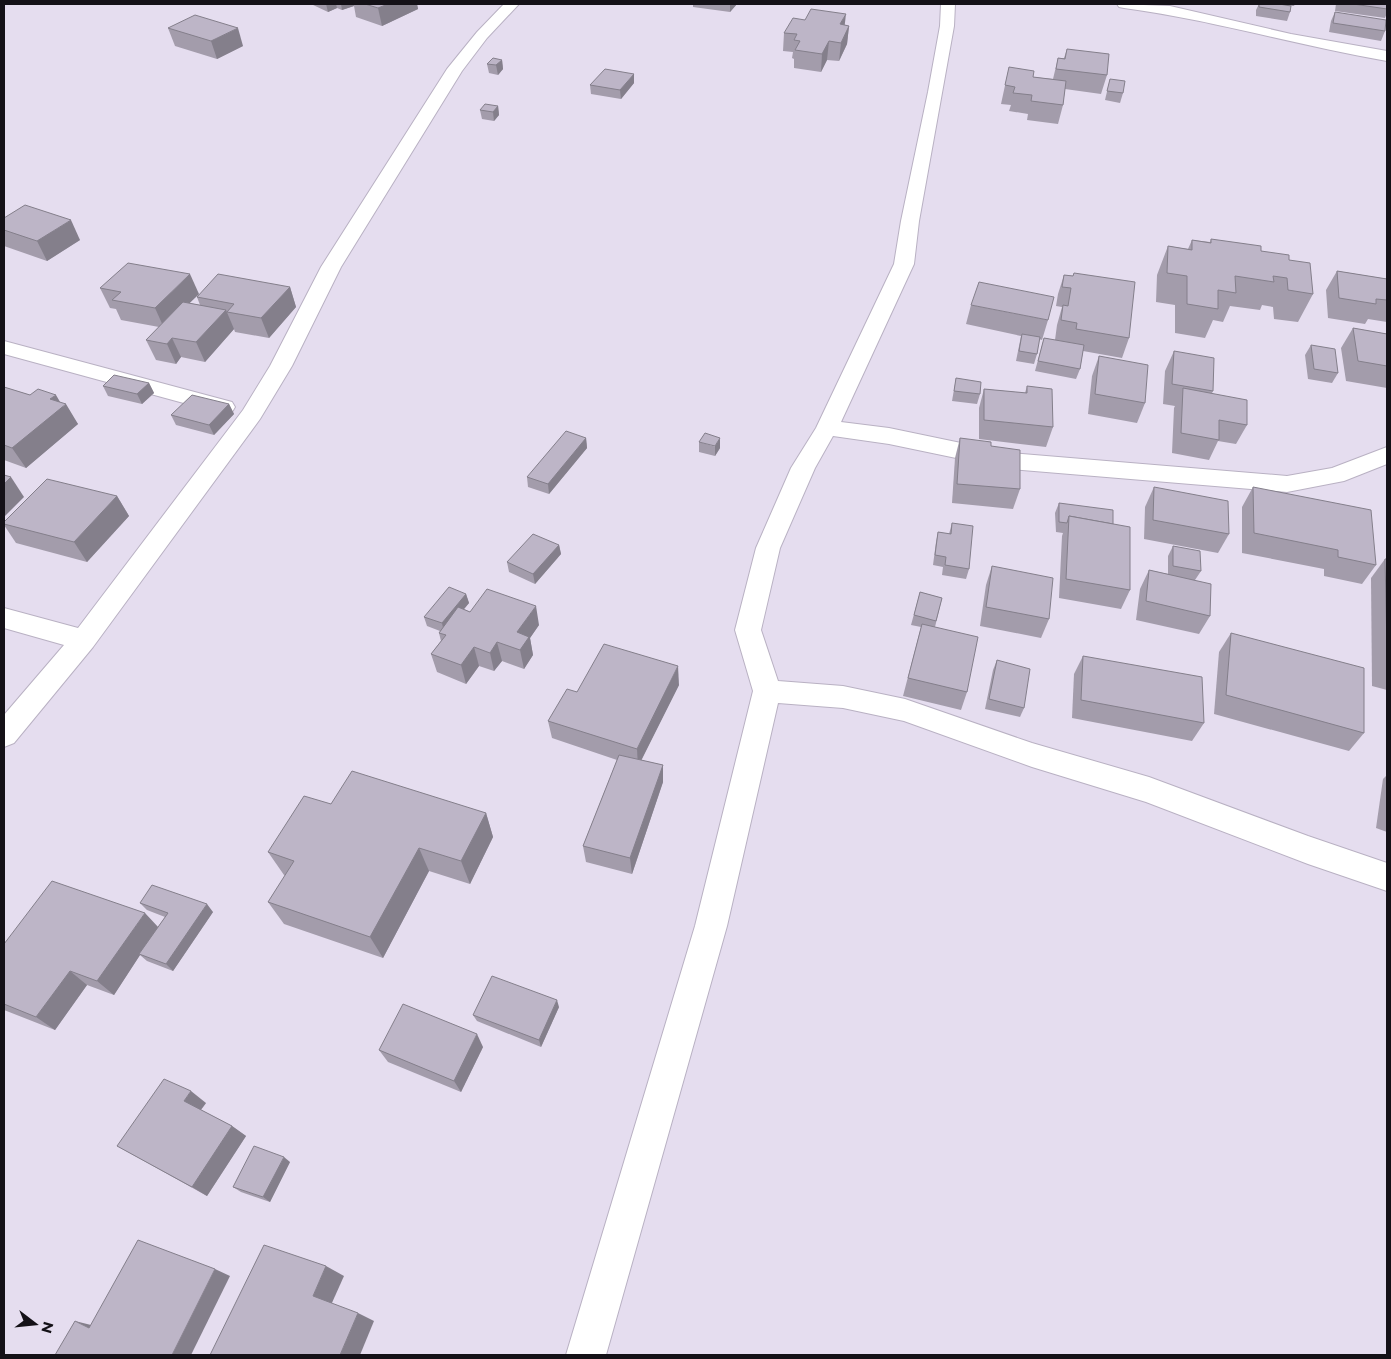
<svg xmlns="http://www.w3.org/2000/svg" width="1391" height="1359" font-family="Montserrat,sans-serif">
<rect width="100%" height="100%" fill="#e5ddef"/>
<g fill="none" stroke-linecap="round" stroke-linejoin="round">
<defs>
<g id="minor">
<path d="M504,4h15l-32,34 -25,33 -121,196 -49,99 -32,53 -167,228 -79,96 -10,4v-32l60,-70 -60,-17v-20l74,20 165,-218 27,-44 51,-99 126,-198 30,-37z"/>
<path d="M941,4h14l-1,22 -35,195 -5,43 -73,158 48,6 120,25 278,23 45,-8 55,-21v17l-43,17 -57,11 -278,-23 -120,-25 -56,-8 -18,32 -35,80 -19,82 17,51 65,5 62,13 127,44 117,34 159,59 79,27v28l-79,-27 -162,-62 -114,-35 -128,-46 -61,-13 -65,-5 -51,223 -121,429h-40l129,-429 58,-235 -18,-61 21,-82 35,-80 25,-40 78,-164 7,-43 27,-129 12,-66z"/>
<path d="M1117,4l53,2 121,28 96,17v10c-88,-15 -174,-41 -263,-53l-5,-1z"/>
<path d="M4,341l228,61 3,5 -3,5 -8,2 -220,-60z"/>
</g>
</defs>
<use href="#minor" stroke="#b9b1c3" stroke-width="2"/>
<use href="#minor" fill="#fff" fill-rule="evenodd"/>
</g>
<g fill="#a39cab">
<path d="M311,4h106l1,5 -36,17 -26,-9 -2,-11 -12,4 -5,-2 -9,4z"/>
<path d="M693,4h44l-7,8 -37,-5z"/>
<path d="M1259,4h36l-1,2h-3l-1,6 -3,9 -31,-5v-6z"/>
<path d="M1336,4h51v9l-2,5 -50,-7z"/>
<path d="M1335,12l50,19 -4,10 -52,-9 2,-11z"/>
<path d="M845,25l4,1 -2,18 -8,17 -12,-1 -6,12 -27,-4v-9l-2,-1 1,-6 -10,-1 1,-18z"/>
<path d="M168,28l75,18 -26,13 -42,-13z"/>
<path d="M1067,49l40,26 -6,19 -36,-5 -2,16 -5,19 -31,-4 1,-6 -19,-3 2,-6 -10,-1 8,-37 24,10 20,2 5,-21h6z"/>
<path d="M502,60l1,9 -5,6 -9,-2 -2,-9z"/>
<path d="M634,74v9l-13,16 -30,-5 -1,-9z"/>
<path d="M1110,79l13,14 -3,10 -15,-3z"/>
<path d="M498,106l1,9 -5,6 -12,-2 -2,-9z"/>
<path d="M4,218l76,22 -33,21 -43,-15z"/>
<path d="M1211,239l50,12 28,9 24,34 -15,28 -24,-3 -1,-12 -11,-2 -2,5 -30,-4 -7,16 -10,-2 -8,18 -30,-5v-28l-19,-3 1,-27 11,-29 20,3 4,-9 18,2z"/>
<path d="M1337,271l50,8v43l-19,-3 -3,5 -37,-6 -2,-28z"/>
<path d="M1074,273l55,65 -7,20 -39,-7 -3,18 -4,10 -41,-8 9,-33 11,2 2,-15 5,-18 -6,-1 2,-12 6,-19 9,1z"/>
<path d="M290,287l6,20 -27,31 -34,-6 -1,-3 -29,33 -24,-5 -5,7 -20,-4 -10,-20 13,-13 -38,-7 -5,-11 -6,-1 -10,-20 99,6 -10,9 11,2 -3,-8z"/>
<path d="M971,305l77,15 -6,20 -3,-1 -2,15 -3,10 -18,-3 5,-25 -55,-12z"/>
<path d="M1353,328l34,6v54l-41,-7 -5,-33z"/>
<path d="M1311,345l27,28 -6,10 -24,-4 -3,-24z"/>
<path d="M1174,351l39,40 -1,2 35,32 -11,19 -18,-3 -9,19 -37,-7 2,-45 1,-2 -12,-2 2,-33z"/>
<path d="M1099,356l46,47 -8,20 -49,-9 4,-38z"/>
<path d="M956,378l24,16 -3,10 -25,-3z"/>
<path d="M149,383l5,10 -12,11 -34,-8 -5,-10z"/>
<path d="M1027,386l26,41 -7,20 -67,-8v-31l5,-19 41,4z"/>
<path d="M4,387l26,8 31,8 17,21 -52,44 -22,-8z"/>
<path d="M229,404l5,10 -20,21 -38,-10 -5,-10z"/>
<path d="M586,438l1,10 -38,46 -21,-7 -1,-10z"/>
<path d="M960,438l31,8 29,43 -7,20 -61,-6 3,-45z"/>
<path d="M699,442l21,6 -5,8 -16,-4z"/>
<path d="M1154,487l75,47 -11,19 -74,-14 1,-32z"/>
<path d="M1253,487l123,78 -14,19 -38,-8v-7l-82,-16v-46z"/>
<path d="M117,496l12,20 -42,46 -71,-19 -12,-18v-3z"/>
<path d="M1059,503l54,21 17,66 -9,19 -62,-11 3,-62 1,-3 -7,-1 -1,-19z"/>
<path d="M952,523l17,46 -3,10 -24,-4 1,-8 -10,-2 3,-23 2,-10 11,2z"/>
<path d="M559,545l2,9 -26,30 -26,-12 -2,-10z"/>
<path d="M1173,546l28,25 -6,9 15,36 -11,18 -63,-14 4,-31 9,-19 19,4v-18z"/>
<path d="M1385,559h2v131l-15,-4 -1,-108z"/>
<path d="M992,566l57,53 -8,19 -61,-12 6,-41z"/>
<path d="M920,592l22,6 -7,29 32,65 -6,18 -58,-14 18,-69 -10,-2z"/>
<path d="M466,594l3,9 -5,6 6,3 69,13 -9,13 3,17 -9,14 -22,-8 -8,10 -15,-5 -13,18 -29,-12 -6,-18 10,-13 -2,-8 1,-2 -13,-5 -3,-9z"/>
<path d="M1231,633l133,100 -15,18 -135,-37 5,-62z"/>
<path d="M1083,656l121,67 -12,18 -120,-23 2,-44z"/>
<path d="M997,660l27,48 -4,9 -35,-8 8,-39z"/>
<path d="M679,685l-38,75 22,5v17l-31,92 -46,-12 -3,-16 34,-86 -65,-22 -4,-17 29,-29z"/>
<path d="M1387,775v57l-11,-4 7,-49z"/>
<path d="M331,804l155,9 7,24 -23,47 -41,-13 -46,87 -99,-34 -16,-22 17,-26 -1,-1 -16,-23z"/>
<path d="M140,903l73,9 -40,59 -26,-10 -7,-6 -26,40 -27,-10 -32,45 -51,-20v-66l154,-17 7,-10 -18,-7z"/>
<path d="M559,1007l-18,40 -64,-26 -4,-6z"/>
<path d="M483,1047l-22,45 -73,-30 -9,-12z"/>
<path d="M206,1103l-5,7 31,16 14,10 -39,60 -90,-50z"/>
<path d="M290,1162l-20,40 -29,-10 -8,-5z"/>
</g>
<g fill="#847f8b">
<path d="M326,4h10l1,4 -9,4z"/>
<path d="M341,4h12l1,2 -12,4z"/>
<path d="M388,4h29l1,5 -36,17 -4,-18z"/>
<path d="M730,4h7l-7,8z"/>
<path d="M846,14l-2,17 -4,-7z"/>
<path d="M849,26l-2,18 -8,17 2,-18z"/>
<path d="M238,28l5,18 -26,13 -6,-18z"/>
<path d="M829,41l-2,19 -6,12 1,-18z"/>
<path d="M502,60l1,9 -5,6 -2,-10z"/>
<path d="M634,74v9l-13,16 -1,-9z"/>
<path d="M498,106l1,9 -5,6 -1,-9z"/>
<path d="M71,220l9,20 -33,21 -10,-20z"/>
<path d="M190,274l9,20 -35,34 -9,-20z"/>
<path d="M290,287l6,20 -27,31 -8,-20z"/>
<path d="M226,310l8,19 -29,33 -9,-20z"/>
<path d="M172,338l9,19 -5,7 -9,-20z"/>
<path d="M149,383l5,10 -12,11 -5,-10z"/>
<path d="M56,395l7,12 3,-3 12,20 -52,44 -14,-20 38,-49z"/>
<path d="M229,404l5,10 -20,21 -5,-10z"/>
<path d="M586,438l1,10 -38,46 -1,-10z"/>
<path d="M720,438v10l-5,8v-10z"/>
<path d="M11,477l13,20 -20,20v-33z"/>
<path d="M117,496l12,20 -42,46 -13,-20z"/>
<path d="M559,545l2,9 -26,30 -2,-10z"/>
<path d="M466,594l3,9 -25,30 -2,-10z"/>
<path d="M536,606l3,19 -9,13 3,17 -9,14 -4,-19 -3,-18z"/>
<path d="M497,642l5,19 -8,10 -4,-18z"/>
<path d="M474,647l5,19 -13,18 -5,-19z"/>
<path d="M678,666l1,19 -41,82 -1,-18z"/>
<path d="M663,765v17l-31,92 -2,-16z"/>
<path d="M486,813l7,24 -23,47 -9,-23z"/>
<path d="M419,848l10,23 -46,87 -13,-21z"/>
<path d="M207,904l6,8 -40,59 -7,-7z"/>
<path d="M145,913l14,15 -20,26 1,1 -26,40 -17,-14z"/>
<path d="M70,971l17,14 -32,45 -19,-13z"/>
<path d="M557,1000l2,7 -18,40 -2,-7z"/>
<path d="M477,1034l6,13 -22,45 -7,-11z"/>
<path d="M191,1091l15,12 -7,9 -15,-11z"/>
<path d="M232,1126l14,10 -39,60 -15,-9z"/>
<path d="M284,1157l6,5 -20,40 -7,-5z"/>
<path d="M326,1266l18,10 -13,29 -18,-9z"/>
<path d="M215,1269l15,7 -39,79h-19z"/>
<path d="M358,1313l16,8 -14,34h-20z"/>
<path d="M75,1321l20,5 -6,2z"/>
</g>
<g fill="#bdb5c7" stroke="#847f8b">
<path d="M365,4h23l-10,4z"/>
<path d="M1259,4h20l12,2 -1,6 -31,-5z"/>
<path d="M1353,4h34v5z"/>
<path d="M811,9l35,5 -6,10 9,2 -8,17 -12,-2 -7,13 -27,-4 5,-9 -6,-1 3,-6 -13,-1 9,-15 12,2z"/>
<path d="M1335,12l51,8 -1,11 -52,-8z"/>
<path d="M195,15l43,13 -27,13 -43,-13z"/>
<path d="M1067,49l42,5 -2,21 -51,-6 2,-11 7,1z"/>
<path d="M493,58l9,2 -6,5 -9,-1z"/>
<path d="M1009,67l25,4 -1,6 33,4 -3,24 -32,-4 1,-6 -19,-2 2,-6 -10,-2z"/>
<path d="M605,69l29,5 -14,16 -30,-5z"/>
<path d="M1110,79l15,2 -2,12 -16,-2z"/>
<path d="M485,104l13,2 -5,6 -13,-2z"/>
<path d="M25,205l46,15 -34,21 -33,-11v-12z"/>
<path d="M1211,239l50,7v5l28,4v5l21,3 3,31 -25,-4 -1,-12 -14,-2 1,6 -39,-6 1,17 -18,-3v19l-31,-5v-28l-20,-3 1,-27 24,4v-10l19,3z"/>
<path d="M128,263l62,11 -35,34 -43,-8 9,-8 -21,-4z"/>
<path d="M1337,271l50,8v21l-11,-1v5l-37,-6z"/>
<path d="M1074,273l61,9 -6,56 -53,-9 1,-6 -16,-3 2,-15 5,1 3,-18 -9,-1 2,-12 9,1z"/>
<path d="M218,274l72,13 -29,31 -34,-6 7,-8 -37,-7z"/>
<path d="M979,282l75,15 -6,23 -77,-15z"/>
<path d="M183,302l43,8 -30,32 -24,-4 -5,6 -21,-4z"/>
<path d="M1353,328l34,6v32l-29,-5z"/>
<path d="M1022,334l18,3 -3,17 -18,-3z"/>
<path d="M1044,338l40,7 -4,24 -42,-8z"/>
<path d="M1311,345l24,4 3,24 -24,-4z"/>
<path d="M1174,351l40,7 -1,33 -41,-7z"/>
<path d="M1099,356l49,9 -3,38 -50,-9z"/>
<path d="M114,375l35,8 -12,11 -34,-8z"/>
<path d="M956,378l25,4 -1,12 -26,-3z"/>
<path d="M1027,386l25,3 1,38 -69,-7v-31l43,4z"/>
<path d="M4,387l26,8 8,-6 18,6 -6,4 16,5 -54,44 -8,-3z"/>
<path d="M1183,388l64,12v25l-28,-5v20l-38,-7z"/>
<path d="M192,395l37,9 -20,21 -38,-10z"/>
<path d="M566,431l20,7 -38,46 -21,-7z"/>
<path d="M705,433l15,5 -5,8 -16,-4z"/>
<path d="M960,438l31,4v4l29,4v39l-63,-5z"/>
<path d="M4,475l7,2 -7,7z"/>
<path d="M47,479l70,17 -43,46 -70,-18v-2z"/>
<path d="M1154,487l74,14 1,33 -76,-14z"/>
<path d="M1253,487l118,23 5,55 -38,-8v-7l-84,-17z"/>
<path d="M1059,503l54,7v14l-44,-8 -2,7 -8,-1z"/>
<path d="M1069,516l61,11v63l-64,-11z"/>
<path d="M952,523l21,3 -4,43 -24,-4 1,-8 -11,-2 3,-23 13,2z"/>
<path d="M533,534l26,11 -26,29 -26,-12z"/>
<path d="M1173,546l27,5 1,20 -28,-5z"/>
<path d="M1385,559h2v89z"/>
<path d="M992,566l61,12 -4,41 -63,-12z"/>
<path d="M1149,570l62,14 -1,32 -64,-15z"/>
<path d="M449,587l17,7 -24,29 -18,-6z"/>
<path d="M487,589l49,17 -19,26 12,5 -9,13 -23,-8 -7,11 -16,-6 -13,18 -30,-11 15,-19 -7,-2 19,-26 12,5z"/>
<path d="M920,592l22,6 -6,23 -22,-6z"/>
<path d="M922,624l56,13 -11,55 -59,-14z"/>
<path d="M1231,633l133,35v65l-138,-38z"/>
<path d="M604,644l74,22 -41,83 -89,-28 19,-32 10,3z"/>
<path d="M1083,656l119,21 2,46 -123,-23z"/>
<path d="M997,660l33,9 -6,39 -35,-9z"/>
<path d="M619,755l44,10 -33,93 -47,-12z"/>
<path d="M352,771l134,42 -25,48 -42,-13 -49,89 -102,-35 26,-41 -26,-9 36,-56 27,8z"/>
<path d="M52,881l93,32 -48,68 -27,-10 -34,46 -32,-13v-60z"/>
<path d="M152,885l55,19 -41,60 -27,-10 29,-41 -28,-10z"/>
<path d="M492,976l65,24 -18,40 -66,-25z"/>
<path d="M403,1004l74,30 -23,47 -75,-31z"/>
<path d="M164,1079l27,12 -7,10 48,25 -40,61 -75,-41z"/>
<path d="M254,1146l30,11 -21,40 -30,-10z"/>
<path d="M138,1240l77,29 -43,86h-117l20,-34 14,7z"/>
<path d="M264,1245l62,21 -13,30 45,17 -18,42h-130z"/>
</g>
<rect width="1391" height="1359" fill="none" stroke="#141117" stroke-width="10"/>
<g transform="translate(35 1324) rotate(106)" stroke="#e5ddef" stroke-width="4" paint-order="stroke">
<path d="M0-4L9 19L0 12L-9 19Z" fill="#141117"/>
<text y="-8" font-size="14" font-weight="bold" text-anchor="middle" fill="#141117">N</text>
</g>
</svg>
